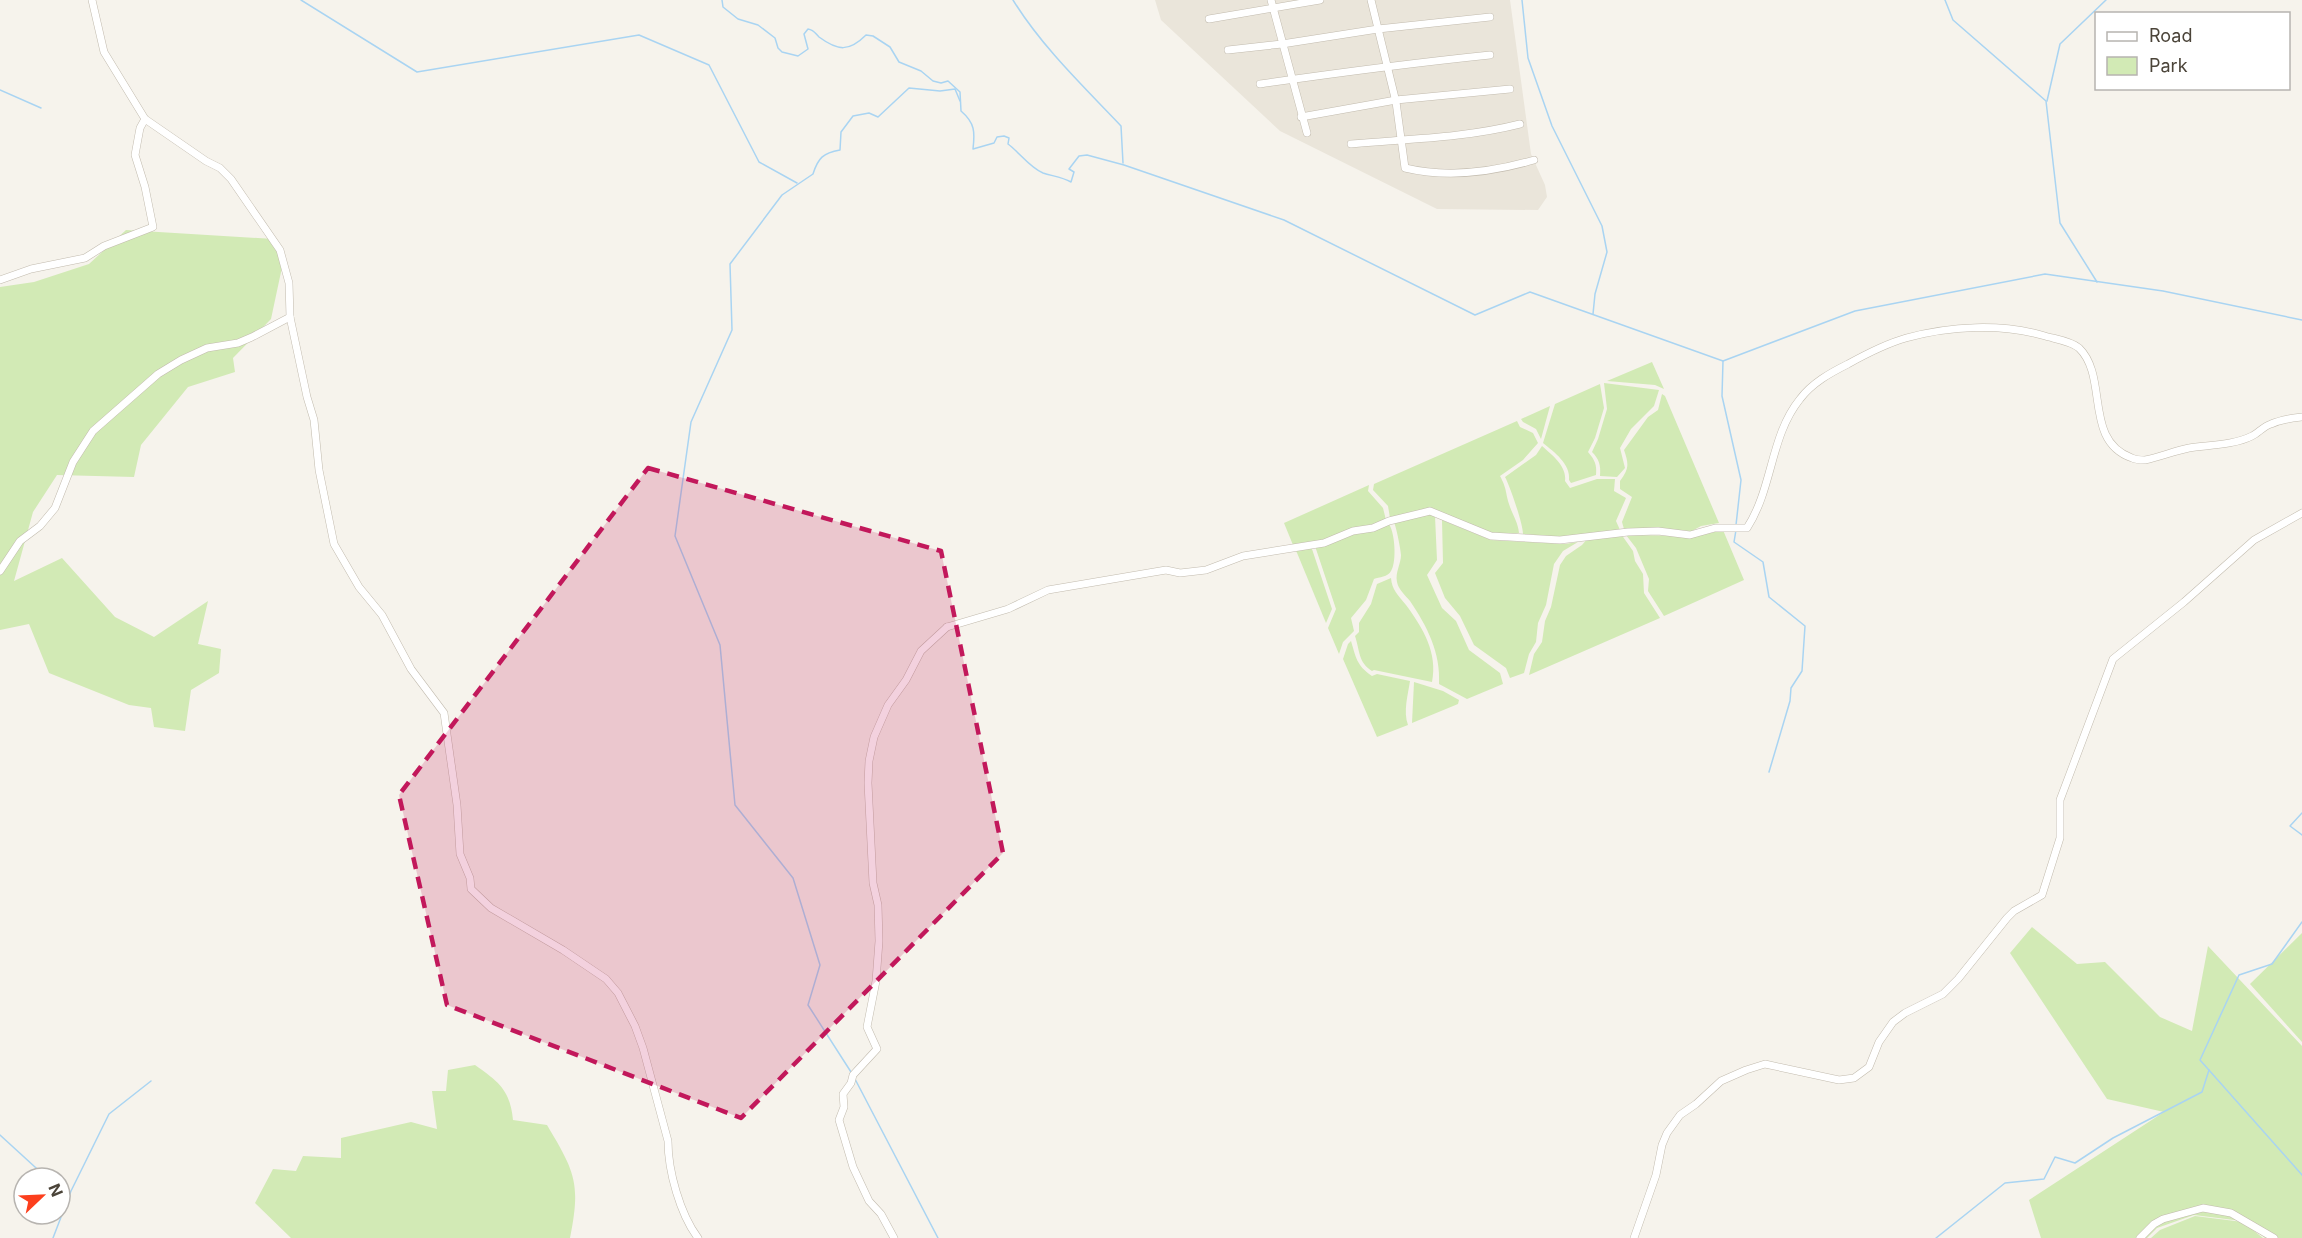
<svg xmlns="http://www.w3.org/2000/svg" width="2302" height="1238" font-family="Inter,sans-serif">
<rect width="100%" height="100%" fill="#f6f3ec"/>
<path fill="#eae5da" d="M1155,0h355l21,154 14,31 2,12 -9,13 -101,-1 -157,-78 -119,-111z"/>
<g fill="#d2eab5">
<path d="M126,230l148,9 10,19 -13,61 -38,39 2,14 -47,15 -47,58 -7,32 -77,-2 -24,37 -19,69 48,-23 53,59 39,20 54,-36 -10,43 23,5 -2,24 -28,17 -6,41 -31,-4 -3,-19 -22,-3 -80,-32 -20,-49 -29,6v-343l34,-5 55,-18z"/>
<path d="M1652,362l12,27 -9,-4 -48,-4z"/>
<path d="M1604,383l55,7 -5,16 -23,23 -11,19 5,20 -8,9 -17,-1c1,-11 -1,-17 -8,-24l6,-13 9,-30z"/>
<path d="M1600,384l4,24 -9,30 -7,14c7,8 9,13 8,23l-25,8 -2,-3c2,-16 -15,-28 -26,-37l12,-39z"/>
<path d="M1662,394l3,2 54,127 -18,3 -9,5 -68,-2 -2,-7 10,-25 -12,-8v-8c9,-12 9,-17 4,-31l24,-33 10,-7z"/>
<path d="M1550,406l-9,33 -5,-10 -13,-7 -2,-3z"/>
<path d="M1517,421l3,6 13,6 5,10 -15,17 -23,16c7,13 5,15 9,28 3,10 9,18 10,29l-28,3 -64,-28 -37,10 -2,-12 -15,-16 1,-6z"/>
<path d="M1542,446c10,9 25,20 23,35l5,7 27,-9h18l-1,12 12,7 -10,23 4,9 -52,8 -45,-4c0,-10 -13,-48 -18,-57l31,-22z"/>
<path d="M1369,485l-1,6 15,17 3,12 -60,20 -33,5 -9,-22z"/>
<path d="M1428,513l7,3 2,44 -10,15 15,33 14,13 13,29 31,23 3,11 -36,15 -28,-15c2,-31 -12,-58 -29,-83 -4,-5 -12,-12 -13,-19 -2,-10 4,-18 4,-27 0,-4 -5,-30 -7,-32z"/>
<path d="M1442,520l49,20 74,4 13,-2 -15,9 -9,13 -8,41 -8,18 -2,19 -7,12 -5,19 -14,5 -4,-10 -32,-23 -14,-29 -15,-18 -10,-25 8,-10z"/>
<path d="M1388,523c7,7 9,39 3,48 -3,6 -12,6 -17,8l-8,21 -15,18 3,13 -11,11 -4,12 -11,-26 8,-19 -21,-63z"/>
<path d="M1723,530l21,50 -80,36 -16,-25 1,-12 -13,-31 -10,-13 71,1z"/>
<path d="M1621,534l12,17 2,10 8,13 1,19 16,25 -131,57 5,-21 8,-12 3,-21 6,-14 9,-42 6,-9 16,-11 7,-8z"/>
<path d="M1311,546l21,63 -6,14 -31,-75z"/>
<path d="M1391,578c1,12 7,17 15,27 17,23 32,48 26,77l-58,-12 -2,1c-14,-9 -12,-20 -17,-35l4,-4v-9l12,-19 6,-20z"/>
<path d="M1351,641c5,16 5,24 21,35l5,-2 33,7c-2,14 -7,30 -2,44l-31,12 -34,-78 5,-15z"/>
<path d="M1414,682l29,9 16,9 -1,4 -46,19z"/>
<path d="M2032,927l45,37 28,-2 55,55 32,14 16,-85 94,100v192h-37l-23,-17 -48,-6 -37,13 -10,10h-106l-12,-38 135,-88 -57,-13 -97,-146z"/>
<path d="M2302,933v109l-52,-58z"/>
<path d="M475,1065c24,17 35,25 38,55l34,5c28,47 34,58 23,113h-279l-36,-35 18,-34 23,2 7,-15 38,2v-20l70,-16 26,7 -5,-38h14l2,-21z"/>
<path d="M2195,1216l48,6 20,16h-112l9,-8z"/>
</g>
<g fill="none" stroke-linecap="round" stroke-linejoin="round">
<g stroke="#a9d4f2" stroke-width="1.5">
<path d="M301,0l116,72 222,-37 70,30 50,97 38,21"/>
<path d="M722,0l1,7 15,12 20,6 17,13 3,10 4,4 16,4 10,-7 -4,-15 4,-5c6,1 7,4 11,8 19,14 30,15 47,-2l7,1 17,11 9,15 22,9 12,10 8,2 7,-2 12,11 1,19c14,12 14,21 12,38l21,-6 3,-6 7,-1 5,2 -1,6c11,8 22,24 35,29 9,3 19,4 28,9l3,-10 -5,-3 10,-13 8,-1 37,10 160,55 191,95 55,-23 193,69 132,-50 190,-37 118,17 139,29"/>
<path d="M1013,0c29,47 71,87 108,126l2,37"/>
<path d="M1522,0l6,58 24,68 50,100 5,26 -12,42 -2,20"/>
<path d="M1945,0l8,20 93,81 14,122 37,59"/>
<path d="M0,90l41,18"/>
<path d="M2047,101l13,-57 46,-44"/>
<path d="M1723,361l-1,35 19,84 -5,45"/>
<path d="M1736,530l-2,12 29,20 6,35 36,29 -3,45 -11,17 -1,13 -21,71"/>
<path d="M2302,813l-12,13 12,9"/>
<path d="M2302,922l-30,42 -33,11 -39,85 102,115"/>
<path d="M851,1072l-43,-67 12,-40 -27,-87 -58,-73 -15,-160 -45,-109 16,-114 41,-92 -2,-66 52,-69 31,-21c5,-16 10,-21 27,-24l1,-18 12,-16 16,-3 9,4 31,-29 31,3 15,-2 5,12"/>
<path d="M855,1079l83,159"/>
<path d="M0,1135l47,43"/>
<path d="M60,1190l8,8"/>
<path d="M53,1238l18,-47 38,-77 42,-33"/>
<path d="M1936,1238l69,-55 39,-4 11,-22 20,6 38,-25 89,-46 7,-22"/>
</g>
<defs>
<g id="minor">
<path d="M92,0l12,52 41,67 61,42 14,7 11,11 49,71 9,33 1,34 17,80 7,23 5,50 15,74 25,43 23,28 29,54 33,44 13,92 3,49 10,24 1,11 20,19 72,42 43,29 12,14 17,33 8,22 25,93c0,30 12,73 30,97"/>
<path d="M1271,0l36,133"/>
<path d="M1371,0l25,102 9,66c42,10 88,4 129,-8"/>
<path d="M1209,19l111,-19"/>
<path d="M1228,50l54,-6 96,-15 112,-12"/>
<path d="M1260,84c76,-11 153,-21 230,-29"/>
<path d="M1301,117l95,-17 114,-11"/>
<path d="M1351,144c56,-5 114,-6 169,-20"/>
<path d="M0,280l31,-11 54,-11 19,-12 49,-19 -8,-40 -10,-32 5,-27 5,-9"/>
<path d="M0,571l20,-30 20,-15 15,-18 18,-46 20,-31 65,-57 23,-14 26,-12 31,-5 14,-6 38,-20"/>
<path d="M947,627l61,-18 40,-19 118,-20 14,3 26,-3 37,-14 81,-13 29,-12 20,-3 16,-7 41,-10 61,25 69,4 68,-8 30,-1 32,4 25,-7h32c26,-40 23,-92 53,-129 12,-16 30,-26 48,-35 18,-10 37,-20 58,-26 44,-12 95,-15 139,-2 10,3 26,5 34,12 30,29 4,93 53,110 4,2 9,2 13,2 15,-3 29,-9 44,-12 20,-3 45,-3 63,-12 6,-3 12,-10 19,-12 9,-4 21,-6 31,-7"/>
<path d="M894,1238l-13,-24 -12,-13 -16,-34 -14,-47 5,-13 -1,-13 8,-11 2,-8 24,-26 -10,-22 9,-46 3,-40 -1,-36 -5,-22 -5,-100 1,-22 5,-24 14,-32 18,-25 15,-29 26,-24"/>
<path d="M1634,1238l22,-63 6,-30 5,-12 13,-18 16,-11 25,-23 25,-11 19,-6 74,16 15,-2 15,-11 10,-25 14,-20 12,-9 38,-19 15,-15 49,-61 7,-7 28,-16 18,-57v-38l53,-141 71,-57 70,-62 48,-27"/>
<path d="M2140,1238l14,-14 9,-5 40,-11 28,5 43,25"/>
</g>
</defs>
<use href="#minor" stroke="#c2bbae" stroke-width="8"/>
<use href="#minor" stroke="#fff" stroke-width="7"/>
</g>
<path fill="#c2185b" fill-opacity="0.2" stroke="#c2185b" stroke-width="4.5" stroke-dasharray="12 8" stroke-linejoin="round" d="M648,468l293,83 62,302 -262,265 -294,-113 -48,-210z"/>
<rect x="2095" y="12" width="195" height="78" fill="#ffffff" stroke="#b7b4b0" stroke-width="1.5"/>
<rect x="2107" y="32" width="30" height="9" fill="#ffffff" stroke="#b7b4b0" stroke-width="1.5"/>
<text x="2149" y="42" font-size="18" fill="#4b4439">Road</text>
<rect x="2107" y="57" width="30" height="18" fill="#d2eab5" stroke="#b7b4b0" stroke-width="1.5"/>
<text x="2149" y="72" font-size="18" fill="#4b4439">Park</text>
<g transform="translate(42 1196) rotate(67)"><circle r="28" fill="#ffffff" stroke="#b7b4b0" stroke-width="1.5"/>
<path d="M0-4.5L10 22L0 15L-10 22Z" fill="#fc3f1d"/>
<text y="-9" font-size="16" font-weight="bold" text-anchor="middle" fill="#4b4439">N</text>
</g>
</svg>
